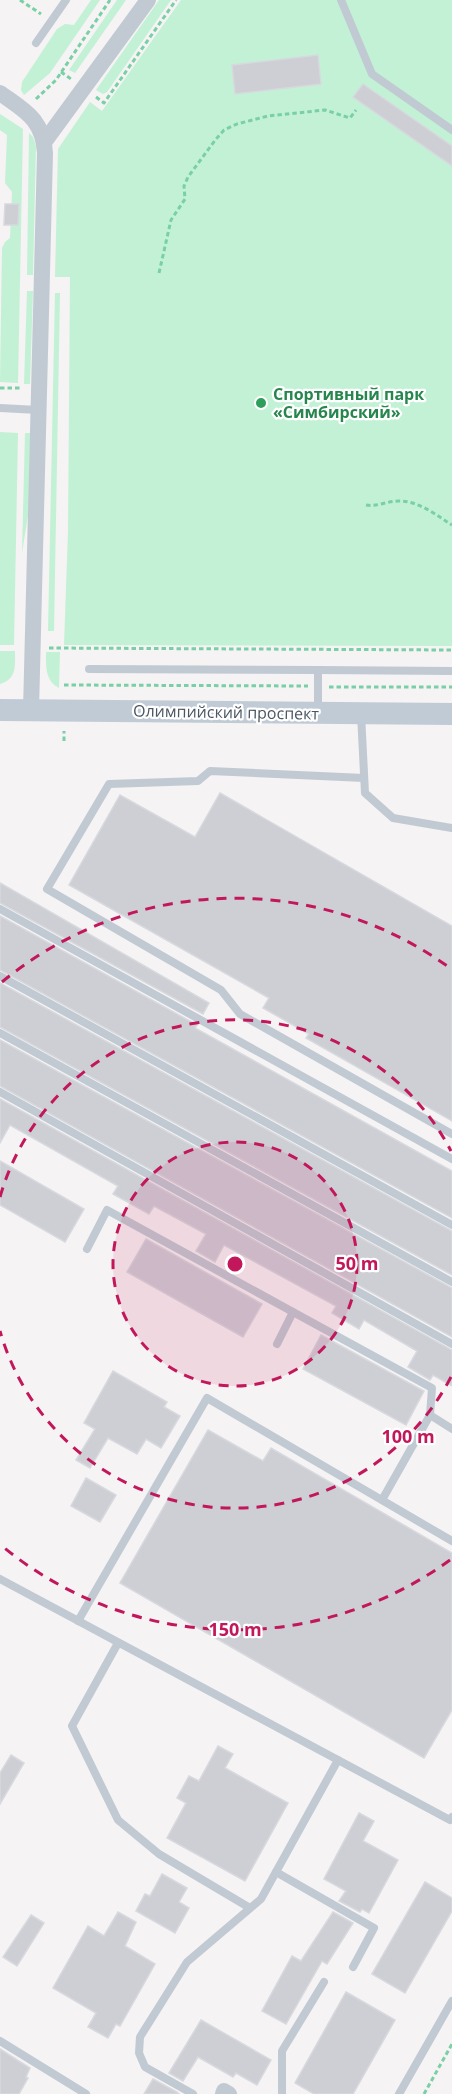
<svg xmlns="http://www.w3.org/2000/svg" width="452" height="2094" font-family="'Open Sans',sans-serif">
<rect width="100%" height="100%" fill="#f5f3f3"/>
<g fill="#c3f1d5">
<path d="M91,0h9l-50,73 -26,22 -3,-5 1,-8 35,-53 8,-5 9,1z"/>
<path d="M117,0h9l-51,73 -6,-3z"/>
<path d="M159,0h12l-64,92 -4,2 -7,-4z"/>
<path d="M181,0h271v646l-388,-1 4,-114 2,-254h-15l3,-128 32,-47 12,9z"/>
<path d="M0,114l23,15 -5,254 -18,-1 2,-134 3,-6 5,-4 2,-46 -7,-9 2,-48 -7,-5z"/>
<path d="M29,133l4,4 3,9 -3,129h-6z"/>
<path d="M27,291h6l-3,93h-6z"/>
<path d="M55,293h5l-6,338h-6z"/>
<path d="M0,432l18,1 -4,212h-14z"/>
<path d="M25,433h5l-1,76 -7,44z"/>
<path d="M0,651h15c0,15 2,28 -15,33z"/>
<path d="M46,652h14l-1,36c-14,-7 -13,-22 -13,-36z"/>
</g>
<g fill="#cdcfd5" stroke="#d7d9de" stroke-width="1.5">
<path d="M318,55l3,29 -86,10 -3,-29z"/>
<path d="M363,84l89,62v20l-99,-69z"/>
<path d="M5,204h14l-1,21h-14z"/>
<path d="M220,793l232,133v195l-146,-83 3,-4 -46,-26 6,-10 -200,-113 51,-90 75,42z"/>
<path d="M0,883l209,120 -6,11 -203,-111z"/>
<path d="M0,916l197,109 -2,3 257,143v47l-452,-248z"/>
<path d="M0,983l452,248v44l-452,-248z"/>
<path d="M0,1040l452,248v49l-452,-251z"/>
<path d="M0,1099l452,251v36l-19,-11 -3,5 -22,-13 9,-16 -53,-31 -5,9 -27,-16 4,-7 -112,-61 -9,17 -19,-11 10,-17 -52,-28 -5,8 -36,-20 5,-8 -108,-61 -10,18z"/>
<path d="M0,1161l84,48 -19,33 -65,-37z"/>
<path d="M146,1239l116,65 -19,33 -116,-65z"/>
<path d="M321,1335l103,56 -18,34 -103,-56z"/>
<path d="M113,1371l54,31 -3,5 16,9 -19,32 -15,-9 -9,15 -29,-16 -18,30 -14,-8 19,-31 -11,-6z"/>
<path d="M208,1430l55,31 8,-13 181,105v157l-28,48 -304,-175z"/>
<path d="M86,1478l30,17 -16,27 -29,-16z"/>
<path d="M218,1746l15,8 -8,14 63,35 -43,78 -78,-43 19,-35 -9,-5 12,-22 10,5z"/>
<path d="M11,1755l13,8 -24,41v-31z"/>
<path d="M359,1813l15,8 -11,20 35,19 -29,53 -7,-4 -2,3 -21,-11 7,-10 -22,-12z"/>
<path d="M162,1874l25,14 -8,14 10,6 -14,25 -39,-22 9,-17 5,2z"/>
<path d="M425,1882l27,16v13l-47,82 -33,-19z"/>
<path d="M118,1912l18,10 -11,24 30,18 -35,62 -4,-2 -8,14 -20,-11 8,-14 -43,-25 35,-62 16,10z"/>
<path d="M333,1912l20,11 -26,41 -5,-3 -36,63 -24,-13 30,-55 9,5z"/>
<path d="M31,1915l13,8 -27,43 -14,-9z"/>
<path d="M346,1992l49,28 -42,74h-39l-19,-11z"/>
<path d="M201,2020l70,40 -14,25 -21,-12 -3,4 -35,-20 -15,24 -14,-8z"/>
<path d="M0,2049l30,19 -4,9 2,1 -9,16h-19z"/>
<path d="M153,2079l24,13 2,2h-35z"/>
</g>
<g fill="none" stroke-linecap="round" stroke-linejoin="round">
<g stroke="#7ad0a6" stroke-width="3" stroke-dasharray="4.5 3" stroke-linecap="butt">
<path d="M20,0l21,14"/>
<path d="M61,72l10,7"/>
<path d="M96,97l8,6 72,-103"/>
<path d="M36,99l20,-19 54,-80"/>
<path d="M159,273l12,-53 14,-21 -1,-13 4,-9 28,-38 8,-9 13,-6 31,-8 57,-6 25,8 6,-8"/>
<path d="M0,388h22"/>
<path d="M366,505c11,2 21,-4 33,-4 20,0 37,14 53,24"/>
<path d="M49,648l403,2"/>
<path d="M64,685l244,1"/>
<path d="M329,687h123"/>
<path d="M64,741v-10"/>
<path d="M424,2094l28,-50"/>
</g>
<g stroke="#c1cad2" stroke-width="8">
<path d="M341,0l31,74 80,56"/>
<path d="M36,43l30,-43"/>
<path d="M0,408l38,2"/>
<path d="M89,669l229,1v42"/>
<path d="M318,670l134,1"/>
<path d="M361,714l4,79 28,25 59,10"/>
<path d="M364,778l-154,-7 -12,10 -89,3 -62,105 174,101 19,24 212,120"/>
<path d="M0,909l452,250"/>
<path d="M0,976l452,249"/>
<path d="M0,1033l452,249"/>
<path d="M0,1092l452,252"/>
<path d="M87,1249l20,-39 186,102"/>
<path d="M277,1344l16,-32 139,76 -2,27 22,14"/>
<path d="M382,1500l48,-85"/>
<path d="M0,1579l338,181 -77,139 -74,63 -47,75 -1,16 6,14 48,27"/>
<path d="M78,1621l129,-223 245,143"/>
<path d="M118,1643l-46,83 46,94 41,34 91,54"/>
<path d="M338,1760l112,60 2,-3"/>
<path d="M276,1872l98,56 -21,39"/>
<path d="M0,2041l86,53"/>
<path d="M282,2094v-43l42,-69"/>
<path d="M399,2094l53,-93"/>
</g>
<g stroke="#c1cad2" stroke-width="16">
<path d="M0,93c25,18 43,26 45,60l-14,558"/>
<path d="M45,141l103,-141"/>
<path d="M223,2094l1,-3 5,3"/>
</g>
<path stroke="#c1cbd6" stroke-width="22" d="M0,710l452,4"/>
</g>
<circle cx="235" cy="1264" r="122" fill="#c2185b" fill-opacity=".12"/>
<g fill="none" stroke="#c2185b" stroke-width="3" stroke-dasharray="10 8">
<circle cx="235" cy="1264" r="122"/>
<path d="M451 1377A244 244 0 0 1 0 1331M0 1197A244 244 0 0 1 451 1151"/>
<path d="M450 1560A366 366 0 0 1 2 1546M2 982A366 366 0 0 1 450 968"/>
</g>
<circle fill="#2e9e5b" stroke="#fff" stroke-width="2" cx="261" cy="403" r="6"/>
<g text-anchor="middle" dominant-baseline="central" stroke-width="4.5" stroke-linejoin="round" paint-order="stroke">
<g font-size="16" font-weight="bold" fill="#27864d" stroke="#fff" text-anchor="start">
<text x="273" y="394">Спортивный парк<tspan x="273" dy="18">«Симбирский»</tspan></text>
</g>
<g font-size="16" fill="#4a5661" stroke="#fff">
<text transform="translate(226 712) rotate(1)">Олимпийский проспект</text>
</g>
</g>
<circle cx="235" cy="1264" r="9" fill="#c2185b" stroke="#fff" stroke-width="3"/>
<g font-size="18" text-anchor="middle" font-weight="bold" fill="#c2185b" stroke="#fff" stroke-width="4.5" stroke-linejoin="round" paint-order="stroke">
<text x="357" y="1270">50 m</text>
<text x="408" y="1443">100 m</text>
<text x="235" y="1636">150 m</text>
</g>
</svg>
